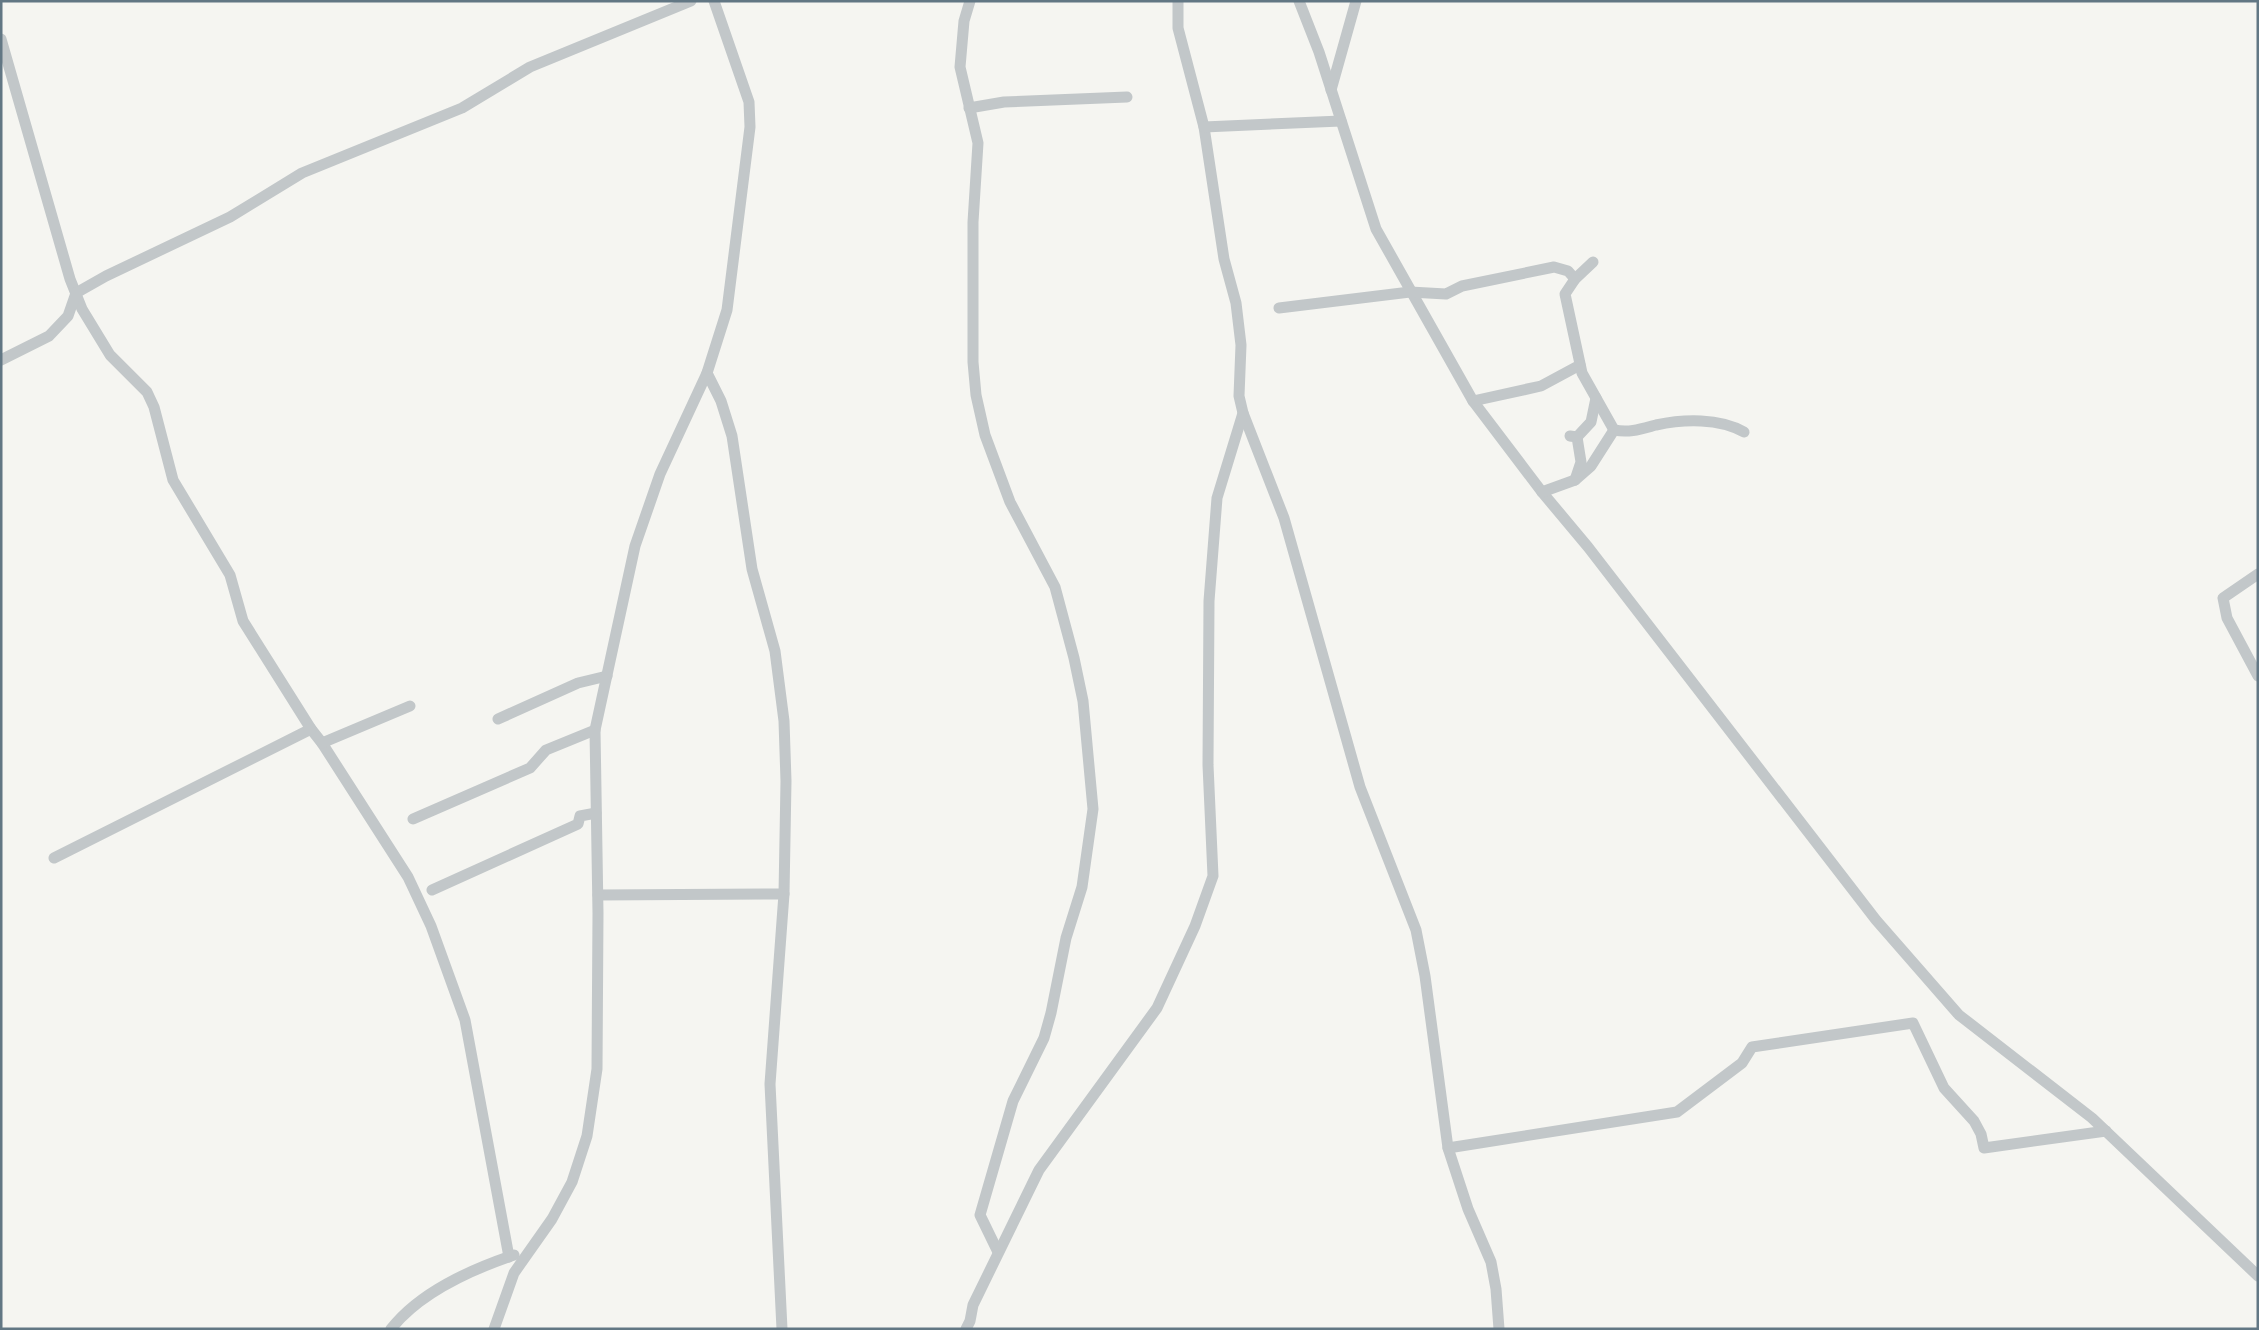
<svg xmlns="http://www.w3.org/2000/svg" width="2259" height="1330" font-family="Raleway,sans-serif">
<rect width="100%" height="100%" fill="#f5f5f1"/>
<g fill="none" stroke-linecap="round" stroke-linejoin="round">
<g stroke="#c2c7c9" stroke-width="11">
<path d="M970,1l-6,20 -4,46 18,76 -5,79v140l3,33 9,40 25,67 45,85 19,71 9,43 10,108 -11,78 -16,51 -15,75 -7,25 -31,63 -33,114 18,37"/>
<path d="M1178,1v27l26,99 20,132 12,44 5,42 -2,51 4,17 41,105 76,269 56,143 9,46 23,172 20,61 23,53 5,27 3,40"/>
<path d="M1299,1l20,51 57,177 97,172 69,91 46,55 288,373 83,95 133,103 166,158"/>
<path d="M1,39l69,240 12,30 28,46 37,37 7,15 19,73 57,95 13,46 68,108 11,14 86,134 23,49 34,94 44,237"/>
<path d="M1331,90l25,-89"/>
<path d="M969,108l35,-6 123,-5"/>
<path d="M1204,127l137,-6"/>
<path d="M1593,262l-18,17 -10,15 17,79 32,57"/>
<path d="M1279,308l131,-16 36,2 16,-8 92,-19 14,4 7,8"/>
<path d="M1,360l48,-24 19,-20 8,-23 30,-17 124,-59 72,-44 160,-65 68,-41 161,-66"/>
<path d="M707,373l14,28 11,35 20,133 23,82 9,70 2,60 -2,113 -14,190 12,245"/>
<path d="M1473,401l68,-15 39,-21"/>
<path d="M1570,436l7,1 4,25 -6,18"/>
<path d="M1577,437l14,-15 5,-24"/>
<path d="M1542,492l33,-12 16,-14 23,-36c16,3 27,-1 42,-5 28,-6 63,-7 88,7"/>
<path d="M2258,574l-35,24 4,20 31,58"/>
<path d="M498,719l80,-36 29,-7"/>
<path d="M322,743l88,-37"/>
<path d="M413,819l117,-51 16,-18 49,-20"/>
<path d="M54,858l257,-129"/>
<path d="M432,890l146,-66 2,-8 16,-3"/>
<path d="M598,895l186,-1"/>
<path d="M1448,1148l229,-36 65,-49 10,-16 161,-24 31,65 30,33 7,13 3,14 122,-17"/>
<path d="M391,1329c29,-37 79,-59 123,-74"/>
<path d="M494,1329l20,-56 38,-54 20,-37 15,-46 10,-67 1,-156 -3,-183 40,-184 25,-72 47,-101 20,-63 23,-183 -1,-25 -35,-101"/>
<path d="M966,1329l4,-8 3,-16 66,-135 118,-162 38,-82 18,-50 -5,-111 1,-164 8,-103 26,-85"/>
</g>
</g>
<rect width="2259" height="1330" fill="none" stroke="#627784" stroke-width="5"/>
</svg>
